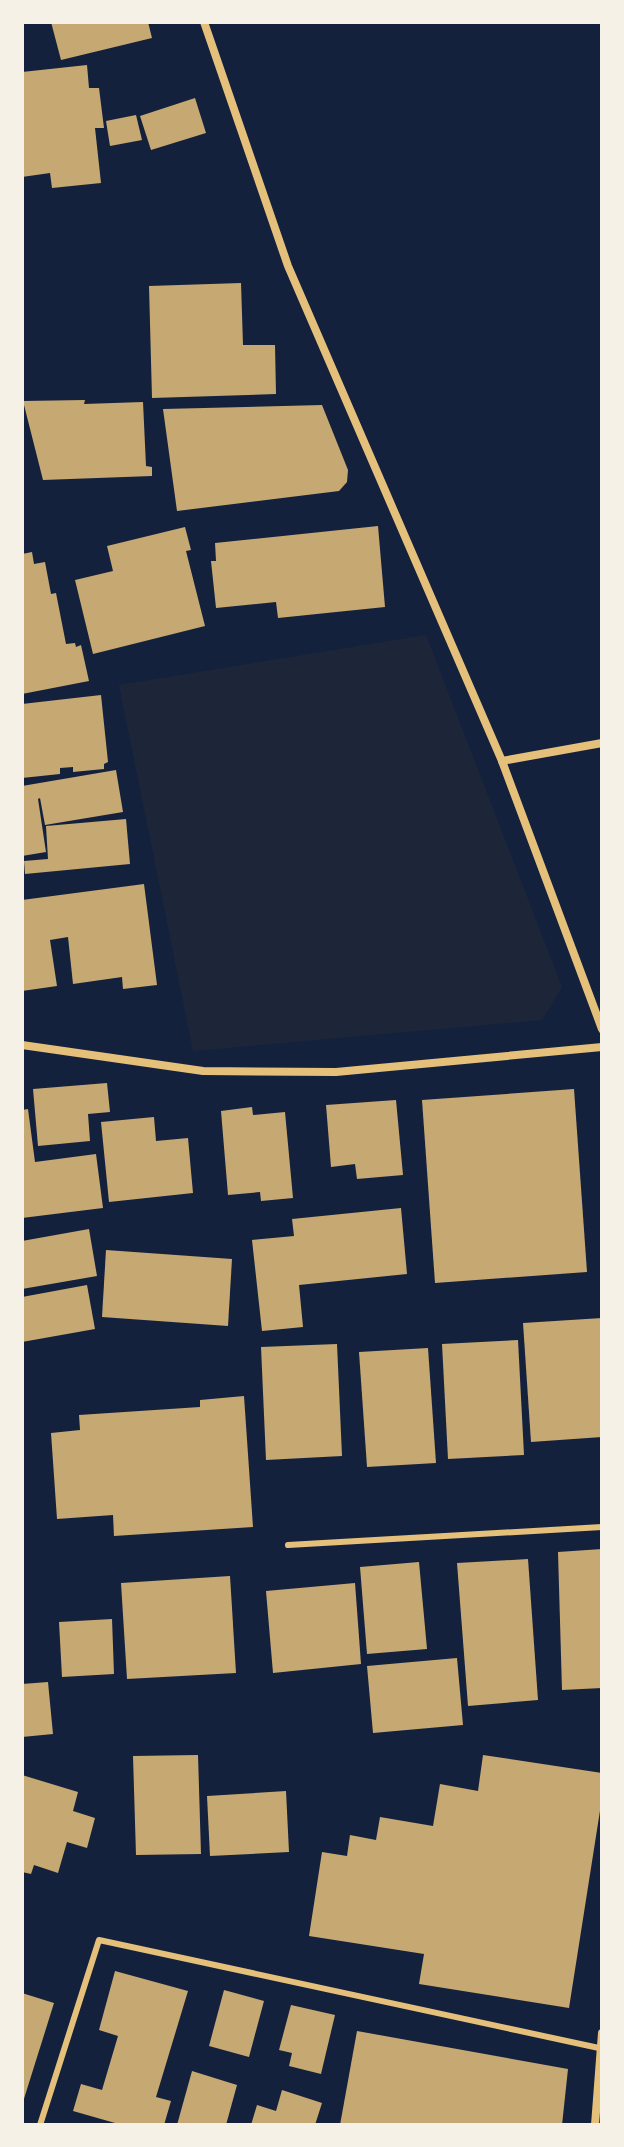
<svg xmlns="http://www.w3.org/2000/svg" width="624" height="2147" font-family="'Libre Baskerville',serif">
<rect width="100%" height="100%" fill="#14213d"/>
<path fill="#1d2539" d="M426,635l136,352 -20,33 -349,31 -74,-366z"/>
<g fill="#c6a872">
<path d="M51,22h97l4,16 -91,22z"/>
<path d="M87,65l2,23h10l5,40h-9l6,55 -49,5 -2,-15 -28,4v-105z"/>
<path d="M195,98l11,35 -55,17 -11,-34z"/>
<path d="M136,115l6,25 -32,6 -4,-25z"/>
<path d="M241,283l2,62h32l1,49 -124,4 -3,-112z"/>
<path d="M85,400l-1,4 59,-2 3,64 6,1v9l-109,4 -20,-79z"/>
<path d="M322,405l26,65 -1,12 -8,9 -162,20 -14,-102z"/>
<path d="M378,526l7,81 -107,11 -2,-16 -60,6 -5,-47h5l-1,-18z"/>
<path d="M185,527l6,23 -5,1 19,75 -112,28 -18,-74 38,-9 -6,-25z"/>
<path d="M32,552l2,12 11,-2 6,32 5,-1 10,51 9,-1 1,4 5,-2 8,36 -67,13v-140z"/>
<path d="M101,695l7,67 -4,2v5l-31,3v-5l-13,1v6l-38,4v-74z"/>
<path d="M116,770l7,42 -78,13 -5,-27 -2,1 8,53 -24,4v-70z"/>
<path d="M126,819l4,45 -105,10 -1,-13 24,-2 -2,-33z"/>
<path d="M144,884l13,101 -34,4 -1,-12 -49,7 -5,-47 -18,3 7,46 -35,5v-91z"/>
<path d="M107,1083l3,29 -22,2 2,27 -52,5 -5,-57z"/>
<path d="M574,1089l13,183 -152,11 -13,-183z"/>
<path d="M396,1100l7,75 -46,4 -2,-15 -24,3 -5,-62z"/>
<path d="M252,1107l1,8 32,-3 8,86 -32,3 -1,-9 -32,3 -7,-84z"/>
<path d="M28,1109l7,53 61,-8 7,54 -81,10v-108z"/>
<path d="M154,1117l2,24 32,-3 5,55 -84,9 -8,-80z"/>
<path d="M401,1208l6,66 -108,11 4,42 -41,4 -10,-91 42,-4 -2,-17z"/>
<path d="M89,1229l8,47 -75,13v-48z"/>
<path d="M106,1250l126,9 -4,67 -126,-9z"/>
<path d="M87,1285l8,44 -73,13v-45z"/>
<path d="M602,1318v119l-71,5 -8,-119z"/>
<path d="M518,1340l6,115 -76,4 -6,-115z"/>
<path d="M337,1344l5,112 -76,4 -5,-113z"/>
<path d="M428,1348l8,115 -69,4 -8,-115z"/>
<path d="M244,1396l9,131 -139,9 -1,-21 -56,4 -6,-86 29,-3 -1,-15 121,-8v-7z"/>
<path d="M602,1549v139l-40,2 -4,-138z"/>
<path d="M528,1559l10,141 -70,6 -11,-143z"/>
<path d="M419,1562l8,87 -60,5 -7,-87z"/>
<path d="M230,1576l6,97 -109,6 -6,-96z"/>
<path d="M355,1583l6,81 -88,9 -7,-82z"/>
<path d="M112,1619l2,55 -52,3 -3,-55z"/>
<path d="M457,1658l6,67 -90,8 -6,-67z"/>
<path d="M48,1682l5,52 -31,3v-53z"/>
<path d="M198,1755l3,99 -65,1 -3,-99z"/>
<path d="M483,1755l119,18v25l-33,210 -150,-24 5,-30 -115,-18 13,-84 25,4 3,-21 26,5 4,-23 53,9 7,-42 38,7z"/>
<path d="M22,1775l56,17 -5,19 22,7 -8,30 -20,-6 -9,31 -24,-8 -3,9 -9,-2z"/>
<path d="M286,1791l3,61 -79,4 -3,-60z"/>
<path d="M115,1971l73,20 -32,106 15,4 -7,24h-42l-49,-14 8,-27 21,6 16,-54 -19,-6z"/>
<path d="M224,1990l40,11 -15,56 -40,-11z"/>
<path d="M22,1993l32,10 -31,99h-1z"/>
<path d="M291,2005l44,10 -14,59 -32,-8 3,-13 -13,-3z"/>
<path d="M357,2031l211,38 -6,56h-222z"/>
<path d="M192,2071l45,14 -11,40h-49z"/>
<path d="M282,2090l40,13 -7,22h-64l6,-20 19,6z"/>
</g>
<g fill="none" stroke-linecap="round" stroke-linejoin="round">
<g stroke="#e5c07b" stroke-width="6">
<path d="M288,1545l314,-18"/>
<path d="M40,2125l59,-185 500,108"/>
</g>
<g stroke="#e5c07b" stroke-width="8">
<path d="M204,22l84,244 214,495 100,268"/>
<path d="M502,761l100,-18"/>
<path d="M22,1045l181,26 133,1 266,-25"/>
<path d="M595,2125l7,-92"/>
</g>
</g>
<rect width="624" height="2147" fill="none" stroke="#f6f1e7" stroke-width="48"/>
</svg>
